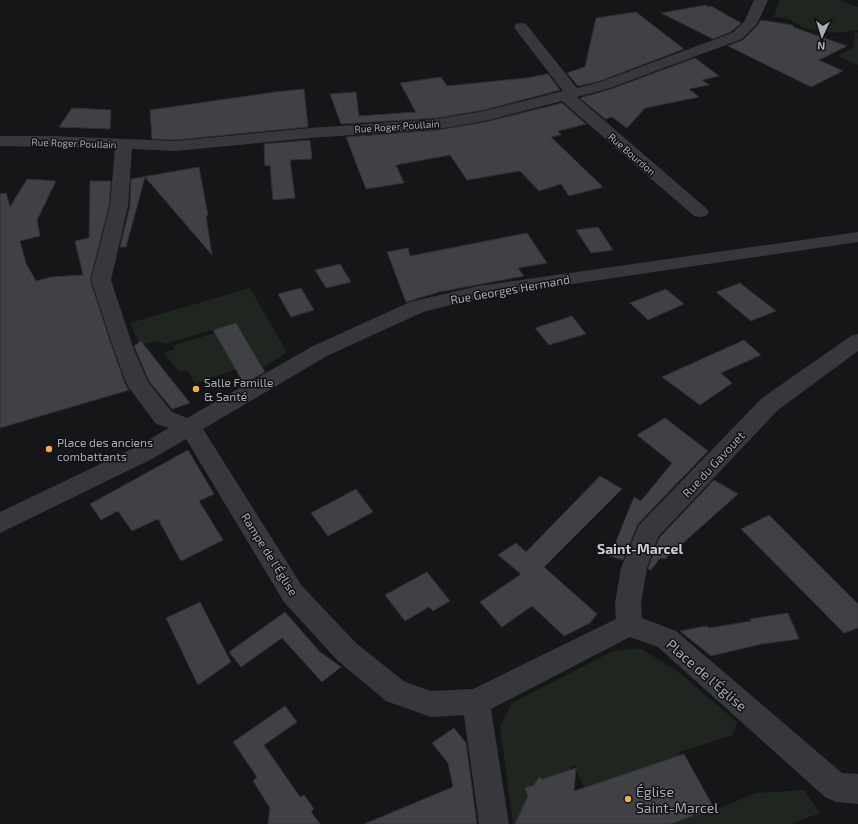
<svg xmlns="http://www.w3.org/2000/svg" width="858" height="824" font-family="'Exo 2',sans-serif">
<rect width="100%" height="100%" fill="#161618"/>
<g fill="#1e261f">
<path d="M779,0h60l19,7v23c-17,4 -36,3 -53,-2 -6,-2 -10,-6 -16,-9 -4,-2 -11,-2 -15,-2z"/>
<path d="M858,32v32l-1,1 -19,-9 15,-8 2,-11 -2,-3z"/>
<path d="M250,288l37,64 -24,16 -4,-7 -64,23 -7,-13 -9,1 -15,-19 10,-4 1,-4 40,-12 14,26 24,-8 -17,-28 -71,21 -7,-3 -18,4 -10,-22z"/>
<path d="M640,648l37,23 60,51 -4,13 -54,17v4l-95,31 -8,-17v-4l-4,-1 -1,5 -28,9 -4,-2 -2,3 3,3 -15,5 12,27 -18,9h-6l-13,-98 12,-23 101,-52z"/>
<path d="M804,790l16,23 -29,11h-120l38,-14 4,1 43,-18z"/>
</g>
<g fill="#404145" stroke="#303034">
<path d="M706,5l2,2 3,-1 30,17 -10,9 -18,7 -52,-26z"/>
<path d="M636,12l48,37 -84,32 -22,5 -11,-13 18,-6 11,-49z"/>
<path d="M761,20l32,5v2l54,19 -28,14 24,11 -32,16 -83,-41 15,-6 15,-15z"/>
<path d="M695,58l24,18 -17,4 7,5 -20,4 10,8 -54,11 -18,20 -15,-11 -7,2 -25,-21 31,-9z"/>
<path d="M548,74l12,16 -76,20 -46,8 -97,6 -11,-30 26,-2 3,24 57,-4 -16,-29 41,-6 6,9 79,-8z"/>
<path d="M304,89l4,38 -132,13 -24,-1 -2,-29 125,-18z"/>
<path d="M562,103l24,21 -28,7 3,4 -10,2 52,50 -34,9 -8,-12 -22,7 -19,-20 -53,9 -17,-25 -54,10 8,18 -38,6 -20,-52 92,-7 47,-8z"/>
<path d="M72,108l39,2 -1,19 -51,-2z"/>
<path d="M310,140l2,19 -22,1 5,38 -22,2 -3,-35 -5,1 -1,-22z"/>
<path d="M199,167l9,48 -2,1 6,39 -67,-78 -19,70h-6l10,-41 1,-27z"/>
<path d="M27,179l29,2 -19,39 3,16 -20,5 6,22 10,18 15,-4 32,-2 -8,-34 14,-3 1,-57h21l-2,25 -19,74 23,70 13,36 3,4 -129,38v-234l6,-1 4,14z"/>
<path d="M598,227l15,23 -22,3 -15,-23z"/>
<path d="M527,233l20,30 -29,5 6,8 -85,16 -33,10 -19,-50 21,-4 2,8z"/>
<path d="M340,264l11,18 -25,6 -11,-18z"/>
<path d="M740,283l36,28 -25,10 -35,-29z"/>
<path d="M301,288l13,22 -23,7 -13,-23z"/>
<path d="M666,289l18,15 -36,16 -18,-17z"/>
<path d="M572,316l14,18 -37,11 -14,-17z"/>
<path d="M236,323l29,49 -21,12 -31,-54z"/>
<path d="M744,340l17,15 -40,18 11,10 -32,22 -38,-28z"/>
<path d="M141,341l29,37 20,25 -18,6 -23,-28 -15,-35z"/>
<path d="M665,418l43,33 -70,73 -15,36 -13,-4 24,-59 7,4 31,-38 -35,-28z"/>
<path d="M188,450l26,44 -15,7 24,39 -42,21 -23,-42 -26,12 -14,-20 -17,9 -11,-16z"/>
<path d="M600,476l22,13 -78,78 53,47 -7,9 -26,13 -32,-30 -30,21 -22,-25 41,-28 -23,-19 18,-12 10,9z"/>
<path d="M714,480l24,14 -73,65 -5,-1 -9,12 -3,-1 11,-31z"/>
<path d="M356,489l17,23 -45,24 -17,-23z"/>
<path d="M769,515l89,89v24l-14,5 -103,-104z"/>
<path d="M427,572l23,29 -17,10 -4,-4 -24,14 -20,-26z"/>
<path d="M200,602l31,60 -33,23 -32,-67z"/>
<path d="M285,612l35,40 21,15 -19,15 -40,-44 -41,29 -12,-15z"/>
<path d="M788,613l11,26 -37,5 -51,12 -31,-25 26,-5 3,2 42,-7 -1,-2z"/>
<path d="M285,706l12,16 -33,23 36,52 4,-2 10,14 -3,3 9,12h-52l2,-16 -17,-27 4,-4 -24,-35z"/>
<path d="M454,728l12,15 11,81h-113l89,-37 -5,-24 -16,-20z"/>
<path d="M684,754l30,54 -43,16h-156l13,-28 -3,-8 9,-3 5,-8 4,2 33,-11 -2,23z"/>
</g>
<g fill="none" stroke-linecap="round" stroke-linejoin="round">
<path fill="#37383d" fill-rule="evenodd" d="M754,0h14l-11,24 -15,15 -132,49 -33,9 129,111 3,4 -3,4 -6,1 -6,-1 -132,-115 -77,20 -47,8 -128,9 -134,13 -44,-2 -4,57 -17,74 23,70 14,32 24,30 15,6 126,-72 97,-44 68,-16 380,-54v10l-380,56 -55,14 -96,44 -124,73 99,157 55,58 48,38 26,9 42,-2 143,-70 -1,-16 6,-35 18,-43 123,-127 89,-62 7,-2v17l-80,59 -120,127 -11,31 -6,35 1,15 34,13 166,142 16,1v30l-22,-2 -11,-5 -167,-150 -28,-10 -139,72 18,115h-30l-15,-109 -33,2 -45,-16 -49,-41 -53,-58 -98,-163 -34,20 -152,74v-21l136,-65 33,-19 -13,-4 -29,-39 -13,-35 -23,-70 19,-74 5,-58 -115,-2v-10h51l125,5 134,-13 128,-9 46,-8 79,-20 -47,-61 -2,-3 2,-3 5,-1 5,1 51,64 23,-6 132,-49 12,-11z"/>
</g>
<g fill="#f2b134" stroke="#111113" stroke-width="1.5">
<circle cx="196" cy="389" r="4"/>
<circle cx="49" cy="449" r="4"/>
<circle cx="628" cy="799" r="4"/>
</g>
<g text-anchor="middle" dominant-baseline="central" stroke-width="3" stroke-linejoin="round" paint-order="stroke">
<g font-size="10" fill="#a8adb8" stroke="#111113">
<text transform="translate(397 126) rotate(-4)">Rue Roger Poullain</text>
<text transform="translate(74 143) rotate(2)">Rue Roger Poullain</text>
<text transform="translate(632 154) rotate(41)">Rue Bourdon</text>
</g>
<g font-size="12" fill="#a8adb8" stroke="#111113">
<text transform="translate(510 289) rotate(-10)">Rue Georges Hermand</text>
<text transform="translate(713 464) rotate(-47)">Rue du Gavouet</text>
<text transform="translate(270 554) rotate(58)">Rampe de l'Église</text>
</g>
<g font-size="12" fill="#a8adb8" stroke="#111113" text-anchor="start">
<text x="204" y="382">Salle Famille<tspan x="204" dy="14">&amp; Santé</tspan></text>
<text x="57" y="442">Place des anciens<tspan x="57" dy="14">combattants</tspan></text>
</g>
<g font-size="14" font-weight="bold" fill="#c9ccd4" stroke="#111113">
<text x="640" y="548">Saint-Marcel</text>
</g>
<g font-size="14" fill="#a8adb8" stroke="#111113">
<text transform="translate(707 675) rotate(41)">Place de l'Église</text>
</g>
<g font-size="14" fill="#a8adb8" stroke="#111113" text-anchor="start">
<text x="636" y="791">Église<tspan x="636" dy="16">Saint-Marcel</tspan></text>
</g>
</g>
<g transform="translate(822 36) rotate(184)" stroke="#111113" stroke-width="3" paint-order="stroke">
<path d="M0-3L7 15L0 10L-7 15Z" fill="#a8adb8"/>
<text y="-6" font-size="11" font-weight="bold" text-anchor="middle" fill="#a8adb8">N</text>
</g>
</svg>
